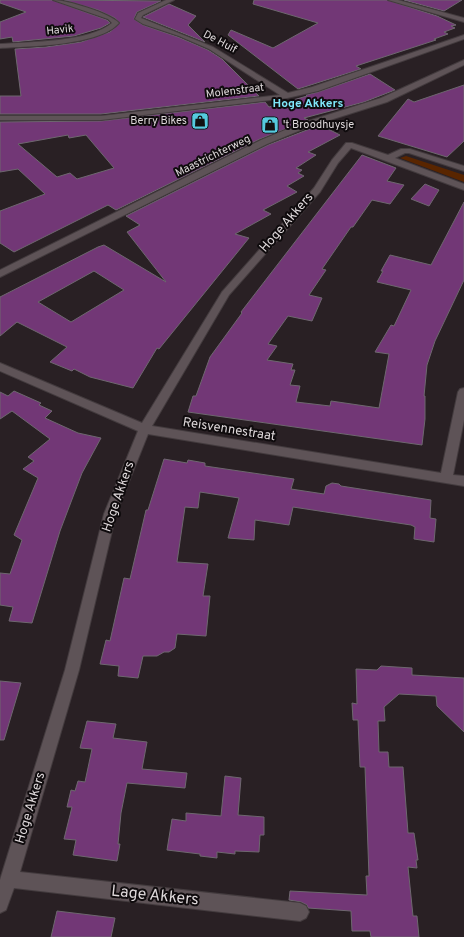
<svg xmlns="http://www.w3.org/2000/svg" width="464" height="937" font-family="Overpass,sans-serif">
<rect width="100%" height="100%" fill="#292024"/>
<path fill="#592500" d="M406,156l58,19v7l-64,-24z"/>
<g fill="#723776" stroke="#6e676f" fill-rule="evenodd">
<path d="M0,0h52l55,20 3,3 -9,5 -27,8 -61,6 -1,-5 -12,2v-17l26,-10 -26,-9z"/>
<path d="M64,0l97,1 -24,11 -3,7 9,6 35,12 30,13 14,9 37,37 -158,18h-101v-18h21l-6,-47 31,-2 35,-5 29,-10 10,-9 -5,-5 -17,-8z"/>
<path d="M254,0h133l50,16 19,9 -5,1 4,2 -11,4 4,2 -14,5 2,1 -80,26 5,3 -63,20 -70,-54 3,-5 42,18 45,-25 -65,-19z"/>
<path d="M404,0h58l-18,11z"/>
<path d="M169,4l27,12 -8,9 17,17 -62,-25z"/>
<path d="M370,74l25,16 -31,12 -60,16 4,2 -48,19 -144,71 -8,-5 -94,47 -14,-9v-32l45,-17 -27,-25 -18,3v-50l101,-1 164,-19 4,5 38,-11 -1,-1 12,-3zM68,135l1,3 17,-3 28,33 -37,11 -7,-6 -13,4 -39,-33z"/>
<path d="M464,85v56l-17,16 -69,-21 30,-37 6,3z"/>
<path d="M320,125l20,10 -32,17 8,3 -20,13 6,2 -4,3 6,3 -17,10 10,6 -34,18 8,4 -36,20 14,4 -90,111 -2,-1 -24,40 -43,-11 -16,-8 -2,2 -22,-9 17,-15 -50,-25 -17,14v-39l98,-50 6,-2 62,37 -39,-50 13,-7 -14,-9 142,-71zM94,271l30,19 -53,32 -33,-20z"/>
<path d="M362,155l34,13 -9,13 17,4 -14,19 -18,-4 -19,27h-2l-29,42 4,1 -17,25 13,3 -10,23 -24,-5 -20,28 9,2 -10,14 26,4 -2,6h4l-5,15 10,1 -4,16 34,4 1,-5 48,7 10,-54 -14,-2 16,-27 3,1 17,-36 -34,-8 6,-11h-2l9,-16 41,10 33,-63v78l-29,61 -8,24 -3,31h1v23l-3,26 -234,-33 5,-16h3l14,-39 32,-44 -1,-1z"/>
<path d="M425,184l14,6 -10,16 -18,-7z"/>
<path d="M14,391l27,12 -2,2 13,6 -7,7 33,15 23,5 -19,35 -22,58 -28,92 -23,-2 4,-14 -13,-2v-32l10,1 12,-34 -8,-5 24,-57 -15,-9 11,-8 -6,-4 22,-18 -38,-28 -12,8v-27l8,4z"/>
<path d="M164,459l23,4 1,-3 17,3v3l89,13 -3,10 33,5 2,-8 6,-3 7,1 2,2 90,14 -1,18 6,1 -2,23 -20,-3 1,-12 -4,-2 -118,-18 -4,18 -34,-5 -1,20 -26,-2 11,-40 -39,-6 -2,16 -13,-1 -8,55 31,2 -5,32h7l-4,40 -29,-2 -2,14 -6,4h-5l-7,4h-14l-5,22 -20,-2 1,-10 -19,-2 6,-24 4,1 14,-63 6,1 16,-69h2z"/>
<path d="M381,666l31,2v7l52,3v54l-27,-26 -1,-10 -37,-2 -15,13 1,14h-7l1,31h9l1,15h14l5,66h6l4,27h-2l1,8 -9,-1 5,49h4l2,21h-48l-1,-6h-18l-1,-20 -43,-3 -1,-3 -6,-3 -12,-2 1,-9 77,4 -1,-19h3l-4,-109h-5l-2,-47h-5l-1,-17 5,1 -1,-35 21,1z"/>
<path d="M0,681l21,2 -17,57h-4z"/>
<path d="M87,721l29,3 -3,14 34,4 -5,27 45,4 -2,15 -58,-5 -6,30 -3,31h2l-3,17 -44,-6 3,-15 -12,-1 8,-32h-5l4,-17 4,1 3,-10 7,1 7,-33 -12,-1z"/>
<path d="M225,776l16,2 -3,37 26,2v18h-4l-1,17 -24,-1v3l-18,-2v6l-17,-2v-2l-33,-4 5,-31 14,2v-8l35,3z"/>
<path d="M57,911l58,7 -4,19h-60z"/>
</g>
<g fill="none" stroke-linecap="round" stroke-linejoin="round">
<defs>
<g id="street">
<path d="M53,0c14,0 57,13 66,23 -20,23 -89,23 -119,25v-4c29,-2 90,-2 112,-21l-4,-4z"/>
<path d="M166,0h8l-31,15 -2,3 72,29 75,46 24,-6 152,-52v4l-146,52 -31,7 -186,22h-101v-4h101l179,-21 -71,-46 -30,-13 -36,-12 -8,-5 3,-6z"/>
<path d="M388,0h10l66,18v4z"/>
<path d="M464,60v5l-77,37 -79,25 -41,17 -267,133v-7l261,-130 41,-17 79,-25z"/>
<path d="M346,143h6l36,12 13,-6h9l54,17v5l-55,-18h-4l-10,5 69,26v6l-113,-42 -13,15 -18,29 -91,103 -77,131 289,47 17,-81 2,-3 4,-1v32l-11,55 11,1v10l-316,-52 -32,80 -37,156 -59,202 280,31 6,3 3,6 -3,6 -6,3 -286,-33 -8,22 -6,3v-33l65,-210 39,-156 34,-83 -138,-60v-8l142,60 80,-131 92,-104 18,-28z"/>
</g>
</defs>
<use href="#street" stroke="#433b3e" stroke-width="2"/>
<use href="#street" fill="#5e5357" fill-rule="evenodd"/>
</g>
<defs>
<symbol id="shop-square" viewBox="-11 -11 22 22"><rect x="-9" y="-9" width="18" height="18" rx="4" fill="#55cade" stroke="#0f0b0d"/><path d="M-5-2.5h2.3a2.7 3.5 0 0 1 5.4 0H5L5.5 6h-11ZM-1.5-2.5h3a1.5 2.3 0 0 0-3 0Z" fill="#111"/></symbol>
</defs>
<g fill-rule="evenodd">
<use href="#shop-square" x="190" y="111" width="20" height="20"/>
<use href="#shop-square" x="260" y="115" width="20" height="20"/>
</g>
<g text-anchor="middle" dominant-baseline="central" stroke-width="4" stroke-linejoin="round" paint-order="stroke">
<g font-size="11" fill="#ded8da" stroke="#0f0b0d">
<text transform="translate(60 30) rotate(-6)">Havik</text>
<text transform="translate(220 42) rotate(28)">De Huif</text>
<text transform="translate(235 91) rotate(-7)">Molenstraat</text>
<text transform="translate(213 156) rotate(-26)">Maastrichterweg</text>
</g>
<g font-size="11" fill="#ded8da" stroke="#0f0b0d" text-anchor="end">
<text x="187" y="121">Berry Bikes</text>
<text x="283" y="125" text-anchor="start">'t Broodhuysje</text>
</g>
<g font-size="12" font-weight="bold" fill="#7fe7fa" stroke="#0f0b0d">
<text x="308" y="104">Hoge Akkers</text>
</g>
<g font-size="13" fill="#ded8da" stroke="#0f0b0d">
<text transform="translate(287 223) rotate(-49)">Hoge Akkers</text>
<text transform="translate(229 430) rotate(9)">Reisvennestraat</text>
<text transform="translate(119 497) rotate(-71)">Hoge Akkers</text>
<text transform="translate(31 808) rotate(-73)">Hoge Akkers</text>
</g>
<g font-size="16" fill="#ded8da" stroke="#0f0b0d">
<text transform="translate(155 896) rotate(6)">Lage Akkers</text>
</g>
</g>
</svg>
